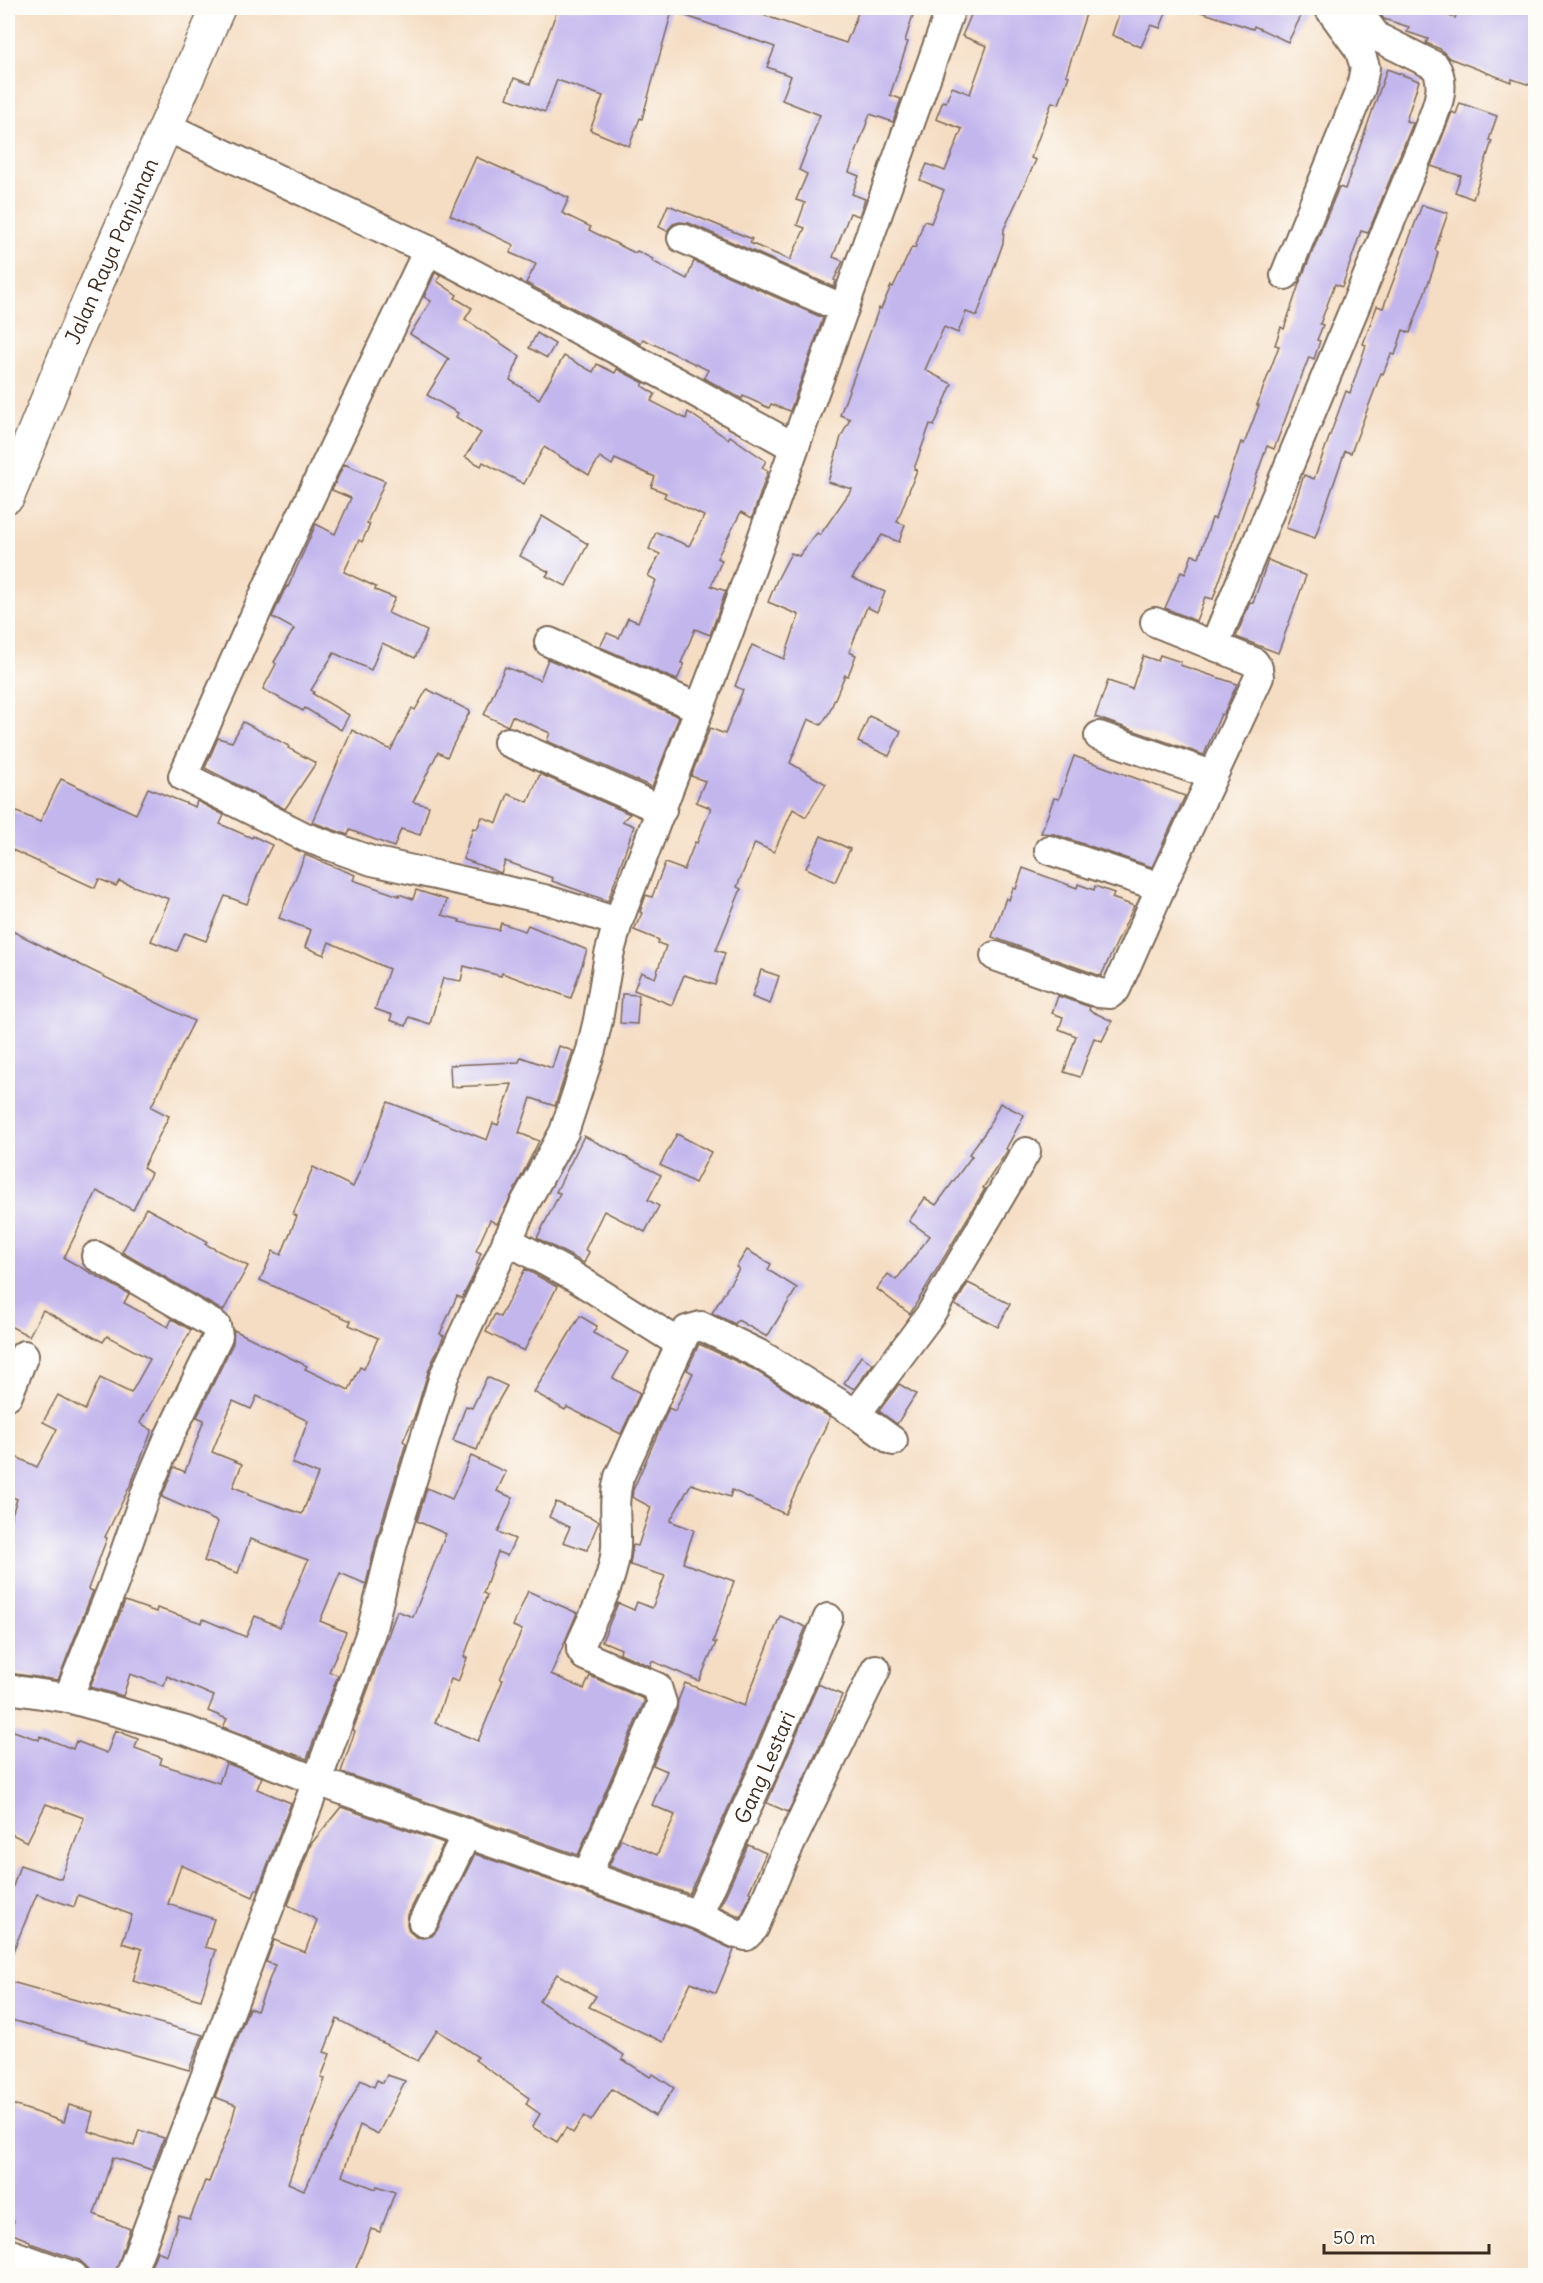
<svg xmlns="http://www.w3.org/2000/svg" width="1543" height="2283" font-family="Delius,sans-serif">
<rect width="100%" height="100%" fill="#fdfcf7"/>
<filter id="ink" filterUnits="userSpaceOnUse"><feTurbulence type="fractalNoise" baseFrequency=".0167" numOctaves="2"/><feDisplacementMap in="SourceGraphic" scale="12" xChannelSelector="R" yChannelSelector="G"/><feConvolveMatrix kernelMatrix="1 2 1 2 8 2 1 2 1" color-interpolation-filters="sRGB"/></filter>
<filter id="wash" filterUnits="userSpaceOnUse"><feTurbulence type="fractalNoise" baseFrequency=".008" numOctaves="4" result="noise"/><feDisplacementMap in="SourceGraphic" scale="24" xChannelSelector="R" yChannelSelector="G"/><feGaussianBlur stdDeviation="1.35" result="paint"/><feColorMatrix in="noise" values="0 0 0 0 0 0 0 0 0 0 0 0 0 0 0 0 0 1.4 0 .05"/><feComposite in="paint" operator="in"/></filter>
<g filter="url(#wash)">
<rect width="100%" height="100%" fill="#f5ddc3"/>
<g id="blocks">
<g fill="#c3b6ed" fill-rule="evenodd">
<path d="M558,8h184l104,35 14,-35h55l-10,33 3,1 -18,53 11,4 -8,23 -23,-8 -21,58 10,4 -7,18 13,5 -6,17 -9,-3 -17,44 10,4 -9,19 2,1 -2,6 -145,-64 -9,-1 -7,2 -6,7 -8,-4 9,-22 84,34 -2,4 40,17 15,-32 -8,-3 8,-22 -9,-3 11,-26 -8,-4 21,-55 -38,-15 9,-24 -24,-9 8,-20 -103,-36 -30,108 -2,-1 -11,28 -39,-16 13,-34 -46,-16 -12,32 -38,-14 7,-20 16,6z"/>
<path d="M974,8h114l-22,67 3,1 -10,28 -7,-2 -21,56 5,2 -32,69 -1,14 -26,73 -11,-4 -8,21 -14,-6 -19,43 27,14 -18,42 -4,-2 -16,45 3,1 -20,52 8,3 -6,17 -17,-7 -30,43 33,14 -8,20 -10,-5 -18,45 7,3 -8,21 -3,-1 -16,38 -8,12 -13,-6 -18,44 36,21 -20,33 -13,-8 -19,43 -19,-9 -18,44 4,2 -25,61 9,3 -10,32 -31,-10 -12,30 -38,-15 7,-18 14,6 11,-32 -8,-3 1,-3 -25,-10 8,-17 -2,-1 6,-17 6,2 13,-34 19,7 11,-28 2,1 14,-35 -15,-6 9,-21 -14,-5 19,-48 15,6 18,-44 -8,-4 17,-41 32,14 15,-44 -31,-13 9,-22 14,-27 8,3 18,-23 3,2 32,-46 -24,-7 13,-45 9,-18 -10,-4 39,-107 2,1 10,-23 2,1 19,-40 3,1 9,-27 7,2 13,-33 -24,-10 7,-16 18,7 17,-42 -26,-10 7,-18 3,1 6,-15 18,7 17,-48 -25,-10z"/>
<path d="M1110,8h58l-8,20 -9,-3 -10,22 -29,-12 7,-21 -10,-4z"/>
<path d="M1199,8h106l-17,34 -34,-16 -1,3 -55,-18z"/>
<path d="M1375,8h50l30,10 4,-10h77v79l-24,-8 -1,3 -62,-24 -9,-9 -14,-6 2,-4 -21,-7 2,-5 -25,-8z"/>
<path d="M1387,69l32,12 -13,40 7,2 -45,110 -7,-2 -19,56 -7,-3 -15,40 3,1 -6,15 3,1 -6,18 -5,-2 -35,92 -7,-3 -54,153 -8,-2 -9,24 -31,-13 16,-36 4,2 7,-19 7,2 13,-39 3,1 26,-77 3,2 15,-39h-2l22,-59 -4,-1 6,-18 3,2 15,-45 40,-97 6,2z"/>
<path d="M1460,103l37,13 -8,24 3,1 -19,58 -18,-7 6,-16 -30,-10 21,-54 4,2z"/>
<path d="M476,157l93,41 -7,15 29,14 -2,3 46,23 2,-2 16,8 -1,2 35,18 7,-18 129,57 -33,93 -19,-7 -2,4 -26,-12 -1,3 -38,-21 4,-8 -65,-31 -2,5 -115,-61 10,-19 -26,-11 4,-8 -64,-30z"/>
<path d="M1422,205l26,8 -13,37 3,2 -5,18 -23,63 -7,-3 -8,25 -4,-1 -8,20 -2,-1 -30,80 -6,-2 -30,87 -29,-10 18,-53 10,4 32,-88 4,2 16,-48 -3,-1 14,-38 6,2z"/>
<path d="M435,273l6,2 -4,6 20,14 -2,3 17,10 -7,11 55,37 -10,24 29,19 25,-43 29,16 4,-8 18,9 2,-4 27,14 -2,3 13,8 -4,7 35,18 2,-7 40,27 2,-3 36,25 -4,7 6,3 -16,47 -11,-6 -24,46 5,2 -11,26 15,5 -16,44 -15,-6 -14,34 3,1 -7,16 -77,-33 7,-14 12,5 9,-20 10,4 18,-42 -8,-4 12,-22 -11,-5 7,-17 33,14 15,-30 -40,-19 2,-4 -15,-6 4,-10 -40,-18 -3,6 -12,-8 -11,18 -45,-28 -20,37 -41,-22 -2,4 -16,-9 16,-24 -25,-16 2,-4 -31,-18 22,-36 -39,-25 21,-33 -7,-4z"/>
<path d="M537,333l18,11 -8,14 -18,-10z"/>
<path d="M344,464l41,17 -18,42 3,1 -8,18 -3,-2 -15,32 32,15 -1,3 20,8 -7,15 39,18 -12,27 -33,-15 -11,27 -37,-17 -23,37 3,2 -1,2 36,21 -8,15 -36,-22 -2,3 -40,-22 13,-25 -2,-2 20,-33 -22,-12 12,-26 3,-5 1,1 28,-63 19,10 16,-36 -19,-8z"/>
<path d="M542,516l46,28 -22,42 -20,-10 3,-4 -29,-16z"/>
<path d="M1268,560l38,16 -28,77 -42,-16 14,-35 3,1z"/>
<path d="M1160,655l21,7 -1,3 57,19 -14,31 -2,-1 -17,41 -109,-38 13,-36 24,8 11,-33 15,5z"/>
<path d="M548,659l131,58 -27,70 -105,-46 3,-8 -38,-17 -4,10 -24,-11 21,-48 35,13z"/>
<path d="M427,689l43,22 -23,46 -9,-5 -25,50 16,4 -9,29 -19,-6 -7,18 -44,-17 -2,5 -36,-13 40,-92 39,20 21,-42 3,2z"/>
<path d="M869,716l32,15 -12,25 -31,-14z"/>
<path d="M243,722l46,24 -1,2 28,15 -31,46 -80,-41 13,-30 14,4z"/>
<path d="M1074,756l111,40 -33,71 -98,-33 -13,-1 13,-35 5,1z"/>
<path d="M540,774l90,40 -8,7 12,5 -26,75 -56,-20 1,-3 -48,-17 -4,12 -38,-14 10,-31 4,1 5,-12 15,6 11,-29 20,8z"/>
<path d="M61,779l75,35 12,-26 47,19 2,-6 27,14 -4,9 32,14 1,-2 19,9 -13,26 -12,33 -22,-8 -19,45 -21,-8 -8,18 -26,-10 18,-42 -50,-18 -3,5 -17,-7 -4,9 -87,-40v-40l32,14z"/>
<path d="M821,836l29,13 -15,33 -29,-14z"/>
<path d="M305,855l50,20 -2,5 46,16v-2l14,5 3,-9 31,10 -5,15 18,5 -1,2 40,8 2,-7 24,8 3,-6 59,25 -16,48 -69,-25 -1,3 -37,-10 -3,15 -18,-3 -13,46 -21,-7 -3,9 -16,-6 2,-5 -17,-6 14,-40 -60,-27 -5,13 -19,-8 6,-17 -32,-12z"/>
<path d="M1023,868l54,20 1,-4 16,6 1,-4 19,7 -2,5 22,8 -33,70 -109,-39 14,-39 3,2 4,-12 3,1z"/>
<path d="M8,929l186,92 -43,86 18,9 -26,52 8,5 -18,37 -36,-19 -33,67 65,36 -5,9 44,24 4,-8 19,11 -51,93 12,7 -21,54 -26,53 2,1 -19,51 5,2 -35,89 -50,-7v-146l9,-28 -9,-4v-42l29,14 20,-38 -14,-7 15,-27 27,15 15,-32 31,15 19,-34 -43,-23 -4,6 -60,-32 -14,26 -21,-11z"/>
<path d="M761,970l18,6 -9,28 -18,-7z"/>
<path d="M622,994l17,1 -2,29 -17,-1z"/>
<path d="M1058,996l32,11 -1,3 23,11 -10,20 -8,-3 -14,39 -16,-5 12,-36 -17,-7 4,-12 -11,-4z"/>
<path d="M559,1046l14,5 -18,55 -24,-8 -12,35 20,8 -42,83 -7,-4 -14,31 5,2 -8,23 -11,22 -5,-2 -17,38 4,2 -15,33 -14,46 -12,26 3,2 -29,95 -11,46 -26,-11 -20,48 26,11 -17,40 9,3 -31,84 -84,-32 4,-8 -19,-8 6,-15 -47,-20 -3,10 -34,-12 -7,22 -33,-9 35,-86 31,11 1,-4 45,15 1,-4 43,18 9,-21 25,11 28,-67 -58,-21 -12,34 -34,-12 14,-39 -56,-25 12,-30 11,5 19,-52 -7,-3 36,-74 1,-13 73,36 -2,3 44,21 11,-23 4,2 14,-31 -29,-13 2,-4 -91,-41 13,-29 8,4 16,-39 -4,-2 20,-47 40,20 35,-85 99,38 6,-17 5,2 14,-41 -61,3 -1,-22 69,-3 2,-5 31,11zM257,1396l51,25 -16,42 26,11 -16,40 -54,-19 1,-2 -16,-6 9,-23 -30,-12 21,-51 18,8z"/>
<path d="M1000,1103l24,12 -18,34 2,1 -25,38 2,1 -75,125 -33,-25 11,-15 8,6 34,-44 -21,-15 16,-23 11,7 36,-49 -3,-2 17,-23z"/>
<path d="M677,1134l34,18 -16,31 -35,-18z"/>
<path d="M584,1136l77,39 -13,25 11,6 -14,26 -41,-21 -19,39 4,2 -5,11 -47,-25 23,-45 -4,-1z"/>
<path d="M146,1208l61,33 -2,3 43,22 -25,45 -101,-59z"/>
<path d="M747,1250l24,14 -3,6 29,18 -30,49 -29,-17 -3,4 -23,-11 27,-44 -3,-2z"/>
<path d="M525,1269l32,18 -33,64 -38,-19 9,-18 5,3z"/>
<path d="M968,1283l42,21 -12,23 -43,-22z"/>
<path d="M580,1316l17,10 -4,7 35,19 -15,26 27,15 -19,41 -54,-27 -2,3 -31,-18z"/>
<path d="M699,1344l54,25 77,48 -45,97 -53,-24 -2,7 -39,-13 -21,37 24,9 -11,33 51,18 -21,61 3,1 -17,38 -47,-20 -2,5 -30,-13 1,-4 -19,-8 16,-38 16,7 3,-8 15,6 13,-32 -35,-11 3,-20 5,1 13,-39 -19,-10 1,-7 36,-82 6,3 18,-38 -6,-3z"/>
<path d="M861,1356l12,8 -19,25 -10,-6z"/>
<path d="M487,1377l20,9 -18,31 -12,33 -24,-9 13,-35 6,2z"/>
<path d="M899,1384l17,10 -19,30 -18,-13z"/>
<path d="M471,1456l35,16 -9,19 16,7 -15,34 17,7 -8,17 -9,-4 -15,41 4,2 -23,62 3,1 -9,24 -7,-3 -16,44 43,18 25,-61 -3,-1 22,-49 -9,-4 15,-35 49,22 -26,61 33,15 6,-13 54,23v3l-66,153 -237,-83 14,-41 -2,-1 44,-119 16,6 33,-83 -29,-13 10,-33 25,11z"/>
<path d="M556,1502l43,19 -12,29 -24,-8 7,-15 -21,-10z"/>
<path d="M780,1616l26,11 -56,133 -61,134 -80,-28 12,-27 36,16 18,-40 -23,-10 15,-34 -14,-6 24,-55 1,-9 7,-18 59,23z"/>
<path d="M818,1684l24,11 -16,38 -38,79 -21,-9z"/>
<path d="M8,1729l31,11 1,-4 33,13 3,-8 31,12 8,-23 23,9 -3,9 27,10 -2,6 59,19 7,-20 36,14 -5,12 34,14 -33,87 -2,-1 -3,8 -72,-32 -13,39 46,15 -9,28 11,3 -15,50 -68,-19 9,-32 -20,-6 10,-28 -54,-20 -4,12 -37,-13 -29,69v-61l12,-37 41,14 23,-61 -38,-14 -19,38 -19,-10z"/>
<path d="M341,1807l103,36 -36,72 -1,9 2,7 7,6 7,1 9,-2 5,-6 38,-76 217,76 42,20 -18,43 -25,-11 -28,60 -74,-35 7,-11 -39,-22 -18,27 85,54 -2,4 28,18 3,-3 21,14 -19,28 -43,-27 -21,32 -7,-5 -11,17 -7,-5 -9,14 -25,-15 8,-13 -14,-10 3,-6 -54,-38 3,-3 -41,-27 -19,31 -81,-42 -13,33 6,2 -9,24 4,1 -37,104 16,7 57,-110 13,7 3,-7 6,3 4,-8 18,6 -27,53 -18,-9 -18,51 34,13 1,-3 18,6 -15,40 -9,-3 -18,47h-196l-8,-4 8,-21 10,4 12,-39 11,3 15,-38 4,1 21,-55 6,-22 -21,-8 34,-89 8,3 18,-46 -9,-3 8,-22 31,12 12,-32 -29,-15 23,-61z"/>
<path d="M748,1845l18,8 -17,39 2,1 -10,24 -21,-10z"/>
<path d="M8,1981l75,21 120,33 -14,35 -181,-51z"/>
<path d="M8,2103l56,19 5,-17 24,7 -5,19 46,15 5,-16 25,8 -12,32 -39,-13 -19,57 36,15 -16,47h-18l-7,-3 -3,-7 -7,-6 -49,-17v-2l-20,-8 4,-12 -6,-1z"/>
</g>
</g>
</g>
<g filter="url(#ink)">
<use href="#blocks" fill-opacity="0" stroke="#7c6958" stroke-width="1.5"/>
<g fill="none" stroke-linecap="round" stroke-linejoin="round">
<defs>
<g id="minor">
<path d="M167,127l261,123 249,132 117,65"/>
<path d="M682,238l162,71"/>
<path d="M428,250l-159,334 -86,192 122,61 67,24 172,38 74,23"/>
<path d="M1285,275l76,-187 4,-21 -6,-18 -30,-41"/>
<path d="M549,642l150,66"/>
<path d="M1214,646l211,-508c8,-23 24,-50 10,-72l-58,-29 -22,-29"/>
<path d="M1099,736l113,39"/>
<path d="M508,742l154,68"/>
<path d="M1049,850l112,37"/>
<path d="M995,956l104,37 11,1 6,-5 45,-102 98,-210 -1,-9 -4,-6 -99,-40"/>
<path d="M507,1240l69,38 103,65"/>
<path d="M8,1395l16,-40"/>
<path d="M856,1414l74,-99 96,-163"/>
<path d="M8,1689l60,9 122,34 127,49 381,134 37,18 11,3 8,-8 28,-67 94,-192"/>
<path d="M68,1698l45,-112 33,-94 23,-55 49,-101 -2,-10 -120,-70"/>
<path d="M587,1875l75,-172 -5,-16 -72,-31 -4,-6v-6c13,-31 33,-63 35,-97 1,-27 -4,-43 3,-70l68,-147 14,-4 60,29 95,59 37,27"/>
<path id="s1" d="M698,1915l67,-148 63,-149"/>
<path d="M423,1922l44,-89"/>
<path d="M8,2253l65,23"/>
<path d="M130,2276l187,-495 54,-149 22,-89 51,-167 81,-173 39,-71 27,-82 7,-30 11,-65 9,-33 111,-291 222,-623"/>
</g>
<g id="major">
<path id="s2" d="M8,496l63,-154 147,-334"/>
</g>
</defs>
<use href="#minor" stroke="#7c6958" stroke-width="32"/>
<use href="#major" stroke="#7c6958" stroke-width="36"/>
<use href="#minor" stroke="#fff" stroke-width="28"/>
<use href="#major" stroke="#fff" stroke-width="33"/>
</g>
</g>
<g text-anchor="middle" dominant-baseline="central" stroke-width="6" stroke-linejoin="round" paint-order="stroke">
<g font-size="21" fill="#3b2a1e" stroke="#fdfcf7">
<text stroke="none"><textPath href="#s2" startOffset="266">Jalan Raya Panjunan</textPath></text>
<text stroke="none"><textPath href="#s1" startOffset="162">Gang Lestari</textPath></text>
</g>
</g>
<rect width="1543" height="2283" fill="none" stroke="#fdfcf7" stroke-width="30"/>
<path d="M1324 2244v9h165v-9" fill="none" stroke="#3b2a1e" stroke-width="3"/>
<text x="1333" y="2244" font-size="18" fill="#3b2a1e" stroke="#fdfcf7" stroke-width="4.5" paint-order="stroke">50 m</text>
</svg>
